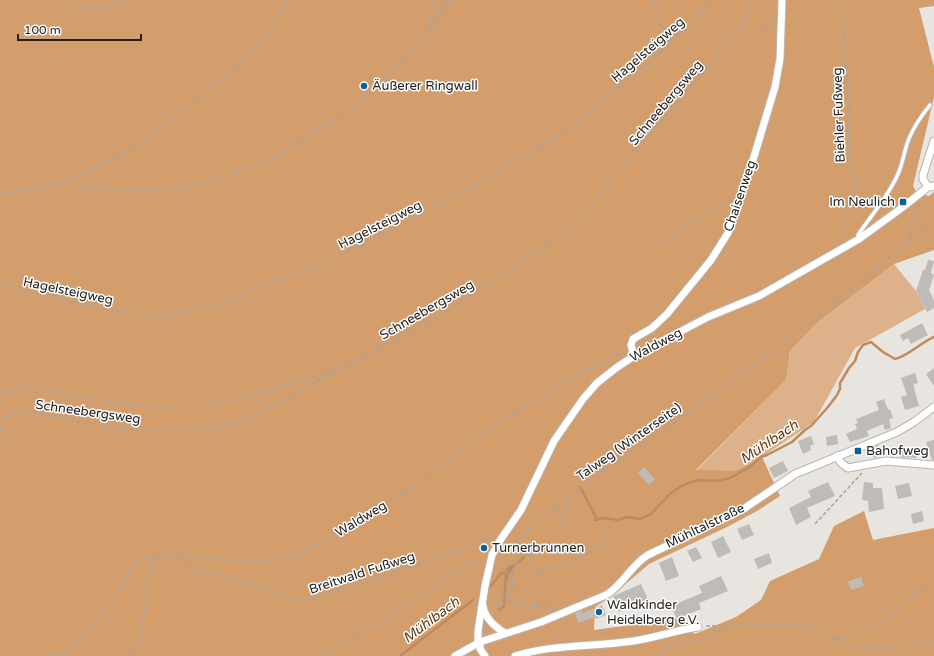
<svg xmlns="http://www.w3.org/2000/svg" width="934" height="656" font-family="'Varela Round',sans-serif">
<rect width="100%" height="100%" fill="#e8e4e0"/>
<path fill="#ddb18a" d="M894,264l22,27 9,18 -70,39 -41,74 -52,35 -27,14h-39l90,-91 4,-29 27,-28z"/>
<path fill="#d49d6c" d="M0,0h934v6l-15,2 15,59v30l-21,89 4,7 12,3 5,-4v58l-40,14 -77,59 -27,28 -4,29 -90,90 39,1 27,-14 18,39 -23,15 -26,14 -82,39 -40,34 -14,9 -1,23 82,-11 19,15 41,-17 25,-17 9,-19 49,-22 15,-33 30,-15 9,29 61,-12v128h-934z"/>
<path fill="#c08b59" d="M512,565l2,1 -7,15h-1l-3,-8 4,-6z"/>
<g fill="none" stroke-linecap="round" stroke-linejoin="round">
<g stroke="#c08b59" stroke-width="2.5">
<path d="M580,487l17,32"/>
<path d="M595,520l9,-2 14,2 9,-3 13,2 11,-5 19,-20 11,-8 17,-6 18,1 14,-3 18,-10 13,-11 6,-2 25,-13 13,-12 6,-4 17,-19 9,-12 3,-6v-6l9,-15 6,-7 3,-9 5,-7 8,-3 12,10 12,7c11,-2 27,-17 39,-22"/>
<path d="M511,568l13,-11"/>
<path d="M491,586l10,-13h5"/>
<path d="M499,610l5,-4c0,-8 2,-18 1,-25"/>
<path d="M400,656l73,-56"/>
</g>
</g>
<g fill="#bfbbb7">
<path d="M928,260l6,1 -3,12 3,2 -5,15 5,10v8l-7,4 -11,-21 7,-21h2z"/>
<path d="M922,323l6,12 -17,9 -3,-6 -5,3 -3,-6z"/>
<path d="M934,368v18l-8,-12z"/>
<path d="M915,373l3,10 -4,1v4l5,18 -14,4 -4,-13 6,-2 -6,-17z"/>
<path d="M884,399l4,11 2,-1 3,9 -4,1 2,9 -6,2 -2,-6 -16,7 2,5 -19,6 -4,-8 11,-5 -2,-5 3,-1 -2,-4 23,-9 -3,-8z"/>
<path d="M837,435l1,9 -11,2 -1,-9z"/>
<path d="M811,436l3,8 -4,2 1,4 -8,4 -5,-13z"/>
<path d="M934,440v20h-2l-6,-18z"/>
<path d="M878,445l1,11 -5,2 -4,-9z"/>
<path d="M899,448l18,2v8l-18,-1z"/>
<path d="M783,461l5,10 -14,7 -5,-10z"/>
<path d="M644,467l11,12 -6,6 -11,-12z"/>
<path d="M828,482l7,14 -28,12 4,9 -15,8 -7,-17 22,-11 -3,-6z"/>
<path d="M864,482l9,1v5h9l2,21 -15,3 -1,-11 -6,-1z"/>
<path d="M909,483l3,13 -14,3 -3,-13z"/>
<path d="M922,511l2,10 -11,3 -2,-10z"/>
<path d="M749,524l5,11 -12,5 -5,-11z"/>
<path d="M723,536l8,16 -13,6 -7,-16z"/>
<path d="M696,547l6,11 -9,4 -6,-11z"/>
<path d="M769,553l3,10 -14,6 -4,-10z"/>
<path d="M672,557l7,19 -13,5 -7,-18z"/>
<path d="M721,576l7,15 -29,12 2,6 -24,10 -6,-13 31,-13 -3,-7z"/>
<path d="M861,577l3,9 -13,4 -3,-9z"/>
<path d="M641,584l7,16 -29,12 -6,-16z"/>
<path d="M602,605l4,10 -10,4 -1,-2 -17,6 -3,-10 7,-3 1,3z"/>
</g>
<g fill="none" stroke-linecap="round" stroke-linejoin="round">
<defs>
<path id="service" d="M859,238l-1,-3c14,-21 30,-38 40,-61 5,-11 6,-22 10,-33 5,-13 13,-25 22,-36"/>
<g id="minor">
<path d="M928,187l-5,-8v-4l11,-34"/>
<path d="M634,356l-3,-11 2,-6 19,-11 15,-14 44,-54 17,-27 25,-73 22,-73 5,-28 2,-59"/>
<path d="M837,456l4,7 7,5 38,-7 48,4"/>
<path d="M483,606c2,13 12,21 22,27"/>
<path d="M478,642v-11l7,-45 7,-31 9,-16 20,-29 33,-69 29,-42 14,-16 19,-15 18,-12 74,-39 51,-21 100,-57 44,-32 25,-20 6,-1"/>
<path d="M480,642v7l5,7"/>
<path d="M455,656l25,-14 61,-20 65,-27c17,-10 25,-30 42,-40l97,-47 50,-34 102,-42 17,-10 20,-15"/>
<path d="M515,656c38,-12 78,-9 118,-15 22,-3 43,-11 65,-14"/>
</g>
</defs>
<use href="#service" stroke="#b9b5b2" stroke-width="5.5"/>
<use href="#minor" stroke="#b9b5b2" stroke-width="9"/>
<g stroke="#a7a4a0" stroke-width="1.5" stroke-dasharray="4 2" stroke-linecap="butt">
<path d="M59,0c20,12 45,11 66,0"/>
<path d="M654,0c2,13 7,30 18,39"/>
<path d="M435,21l18,-21"/>
<path d="M429,28l4,-28"/>
<path d="M760,32l14,-14"/>
<path d="M58,184l33,-13 52,-30 66,-51 32,-27 20,-20 28,-43"/>
<path d="M0,193l45,-5 11,-3 36,2 34,4 53,-2 53,-14 46,-19 78,-51 36,-33 37,-42 5,-7 11,-23"/>
<path d="M911,241l-2,-4 12,-34"/>
<path d="M839,242l11,-37 5,-21 -7,-23 1,-64 -8,-97"/>
<path d="M657,247l76,-51"/>
<path d="M787,259l8,9"/>
<path d="M0,285l108,25 50,7 40,-8 38,-10 46,-22 44,-15 36,-17 56,-28 119,-68 46,-30 49,-44 22,-16 18,-20 19,-14 19,-25"/>
<path d="M0,392l26,-4 110,17 20,1 53,-1 35,-7 89,-27"/>
<path d="M0,418l20,-5h16l48,10 31,5 30,2 50,-1 34,-5 23,-8 33,-16 52,-30 95,-49 107,-70 38,-30 19,-21 10,-16 24,-24 19,-26 24,-26 57,-66 15,-22 9,-20"/>
<path d="M0,428l9,22"/>
<path d="M562,524l10,-29"/>
<path d="M815,524l47,-51"/>
<path d="M516,540c10,22 -4,21 -4,40 7,16 26,6 25,27"/>
<path d="M521,553l8,2 8,19h3l4,-7 7,1 11,-2 39,-20 4,-6 7,-19"/>
<path d="M502,554l21,-20 67,-54 67,-45 132,-95 145,-119"/>
<path d="M529,555l6,-2"/>
<path d="M181,556l11,12 42,12 39,13 32,7 84,-24 53,-21 51,-18"/>
<path d="M511,578l-7,-8 8,-8 6,-1"/>
<path d="M501,595h6c10,15 15,12 31,12 5,0 11,1 16,2"/>
<path d="M509,599l4,-16"/>
<path d="M549,601l2,7"/>
<path d="M491,606h12c-2,-14 -5,-19 9,-26"/>
<path d="M706,626l86,-2 19,5 32,14 14,3 29,1 48,-4"/>
<path d="M832,639l24,-5 23,-8 42,-37 13,-6"/>
<path d="M45,656l22,-5 17,-13 42,-58 9,-18 12,-6h12"/>
<path d="M129,656l8,-10 4,-10 9,-68 5,-10 11,-4 45,5 53,2 19,-2 22,-7 103,-62 74,-55 50,-34 70,-39 14,-7 9,-2"/>
<path d="M322,656l72,-43 52,-35 29,-15 9,-2"/>
<path d="M660,656v-3l3,-4 42,-10 8,-4 11,-8"/>
</g>
<use href="#service" stroke="#fff" stroke-width="3.5"/>
<use href="#minor" stroke="#fff" stroke-width="7"/>
</g>
<g fill="#0e6092" stroke="#fff" stroke-width="1.5">
<circle cx="364" cy="86" r="4"/>
<rect x="899" y="198" width="8" height="8" rx="2"/>
<rect x="854" y="447" width="8" height="8" rx="2"/>
<circle cx="484" cy="548" r="4"/>
<circle cx="599" cy="612" r="4"/>
</g>
<g text-anchor="middle" dominant-baseline="central" stroke-width="3" stroke-linejoin="round" paint-order="stroke">
<g font-size="13" fill="#22211f" stroke="#fff">
<text transform="translate(648 50) rotate(-41)">Hagelsteigweg</text>
<text transform="translate(666 103) rotate(-50)">Schneebergsweg</text>
<text transform="translate(839 115) rotate(-92)">Biehler Fußweg</text>
<text transform="translate(740 196) rotate(-71)">Chaisenweg</text>
<text transform="translate(380 225) rotate(-27)">Hagelsteigweg</text>
<text transform="translate(68 291) rotate(12)">Hagelsteigweg</text>
<text transform="translate(427 310) rotate(-30)">Schneebergsweg</text>
<text transform="translate(656 345) rotate(-28)">Waldweg</text>
<text transform="translate(88 412) rotate(8)">Schneebergsweg</text>
<text transform="translate(629 442) rotate(-35)">Talweg (Winterseite)</text>
<text transform="translate(361 519) rotate(-31)">Waldweg</text>
<text transform="translate(705 526) rotate(-26)">Mühltalstraße</text>
<text transform="translate(362 573) rotate(-18)">Breitwald Fußweg</text>
</g>
<g font-size="13" fill="#22211f" stroke="#fff" text-anchor="start">
<text x="372" y="86">Äußerer Ringwall</text>
<text x="895" y="202" text-anchor="end">Im Neulich</text>
<text x="866" y="451">Bahofweg</text>
<text x="492" y="548">Turnerbrunnen</text>
<text x="607" y="605">Waldkinder<tspan x="607" dy="15">Heidelberg e.V.</tspan></text>
</g>
<g font-size="14" font-style="italic" fill="#5c3710" stroke="#fff">
<text transform="translate(769 442) rotate(-34)">Mühlbach</text>
<text transform="translate(431 620) rotate(-37)">Mühlbach</text>
</g>
</g>
<path d="M18 34v6h123v-6" fill="none" stroke="#22211f" stroke-width="2"/>
<text x="24" y="34" font-size="12" fill="#22211f" stroke="#ffffff" stroke-width="3" paint-order="stroke">100 m</text>
</svg>
